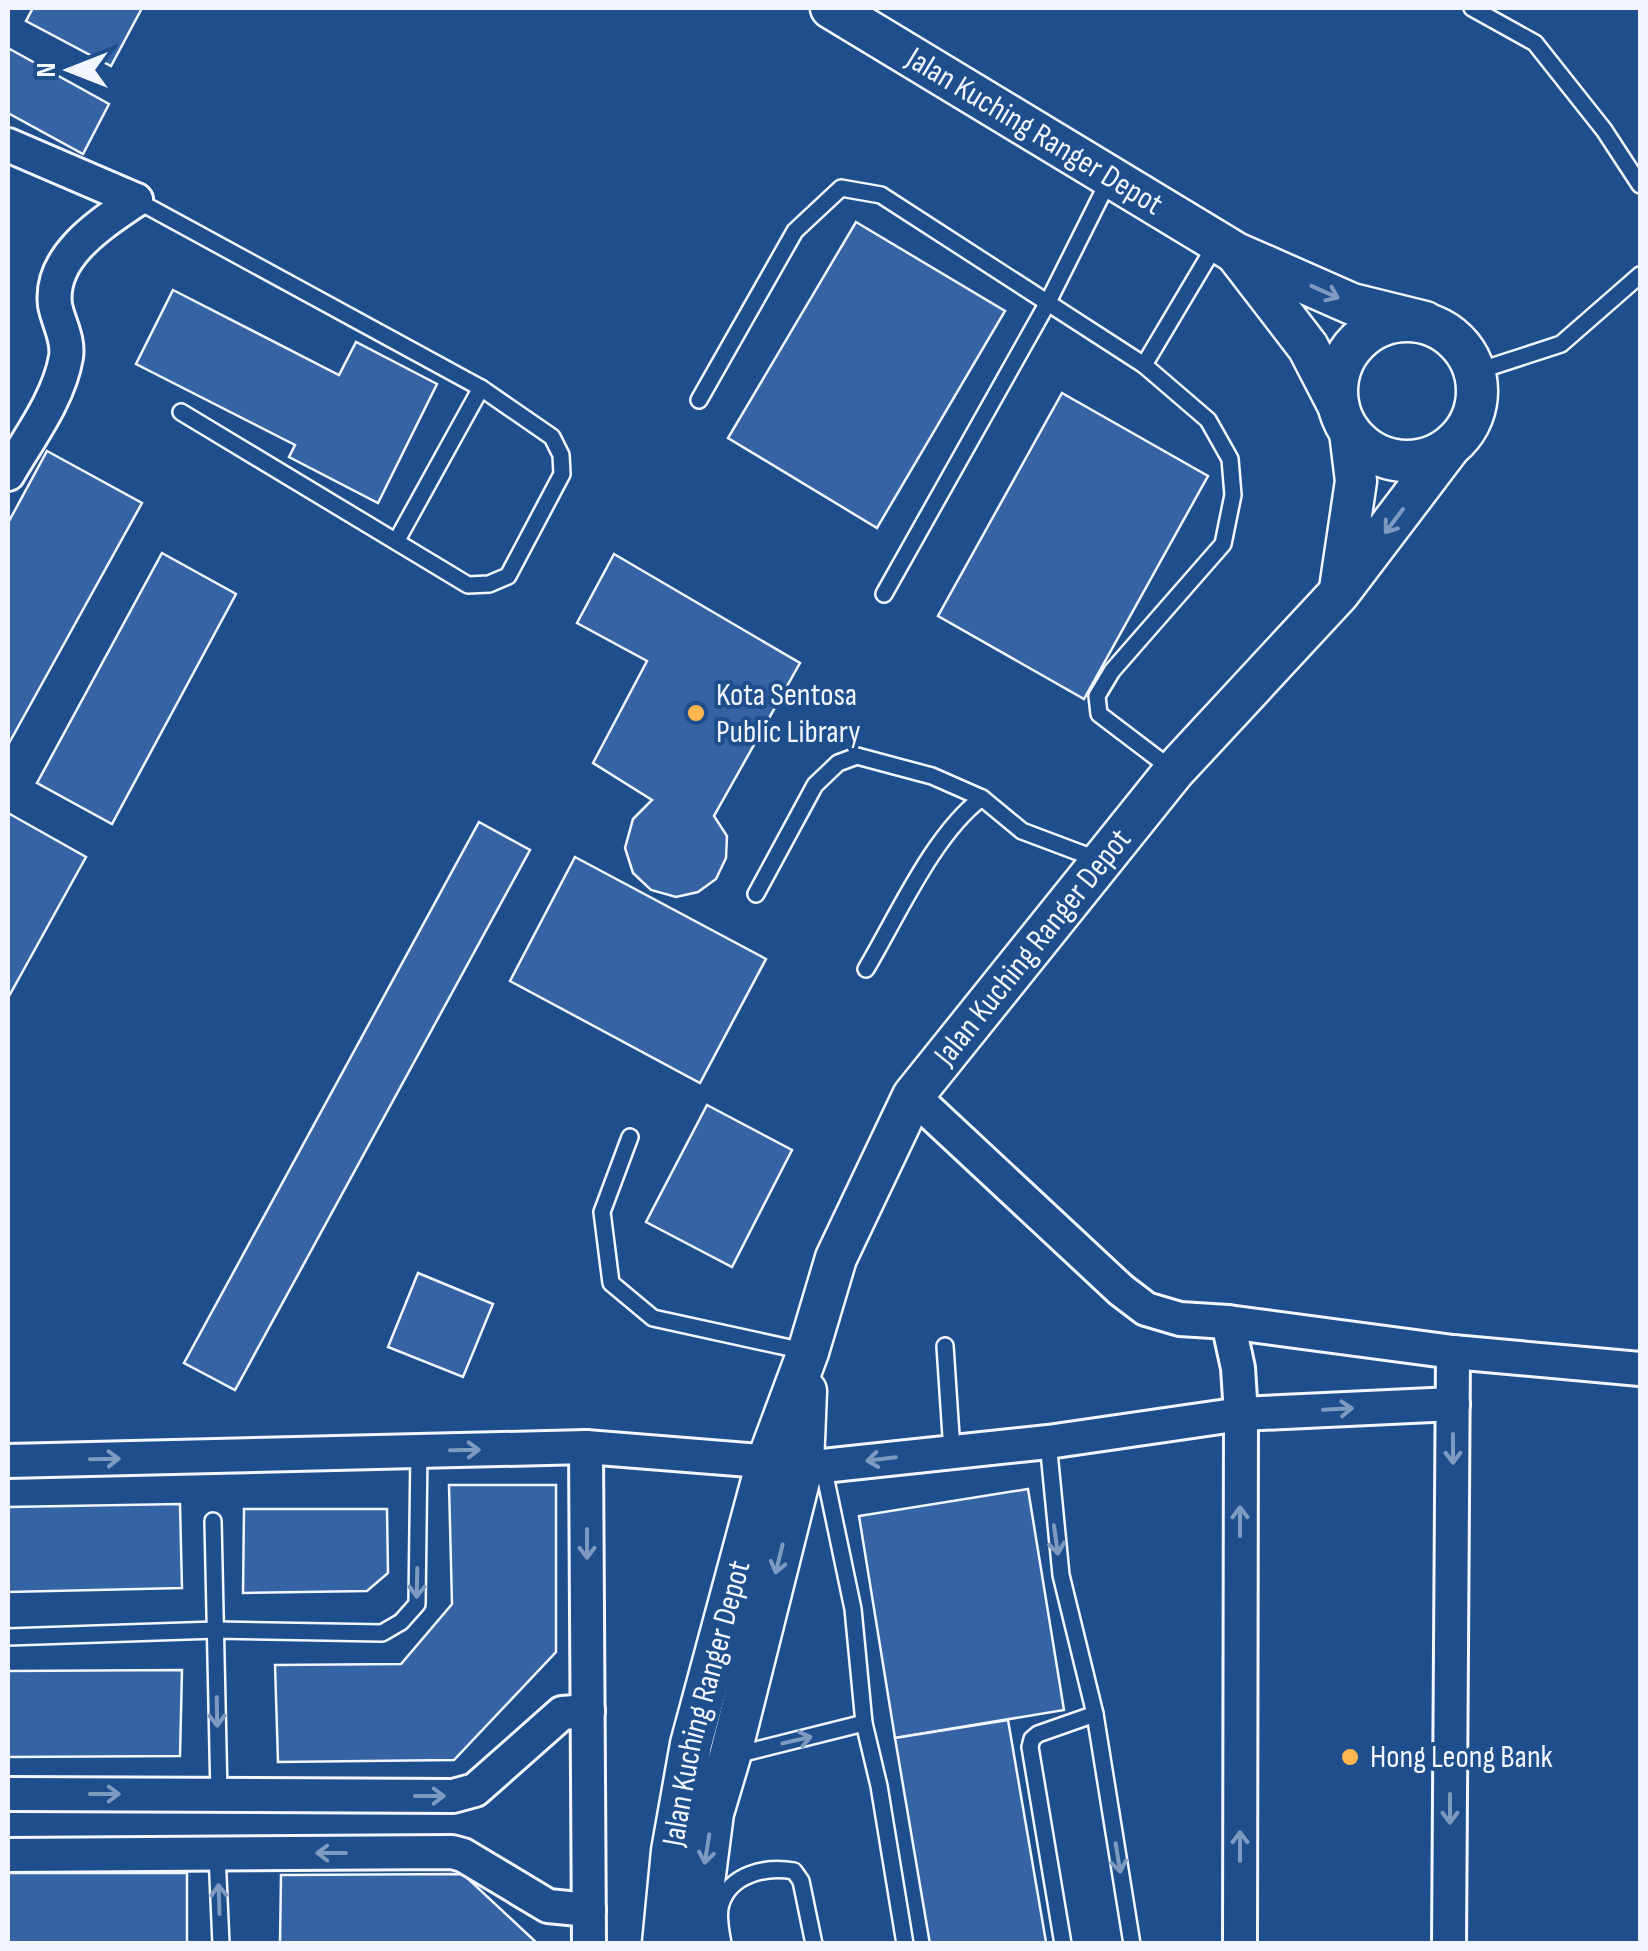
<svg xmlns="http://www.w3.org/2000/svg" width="1648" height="1951" font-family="'Sofia Sans Condensed',sans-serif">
<rect width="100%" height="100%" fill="#1f4e8c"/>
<g fill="#3563a3" stroke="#f2f6ff" stroke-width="2.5">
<path d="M33,8h109l-31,58 -85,-45z"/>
<path d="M8,48l101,56 -26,50 -75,-41z"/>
<path d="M856,222l149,89 -128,217 -149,-90z"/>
<path d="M173,290l166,85 17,-33 81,42 -59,119 -89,-46 6,-12 -159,-81z"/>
<path d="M1062,393l146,83 -124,223 -146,-83z"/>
<path d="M47,451l95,52 -134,242v-222z"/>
<path d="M162,553l74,41 -124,230 -75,-41z"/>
<path d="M614,554l186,109 -86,153 13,20 -1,22 -10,21 -18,13 -22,5 -25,-7 -18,-17 -8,-25 8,-29 19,-19 -59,-37 54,-102 -70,-38z"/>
<path d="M8,813l78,44 -78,141z"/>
<path d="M479,822l51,28 -295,540 -51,-27z"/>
<path d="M575,857l191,102 -66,124 -190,-102z"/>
<path d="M707,1105l85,45 -60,117 -86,-45z"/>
<path d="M418,1273l75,31 -30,73 -75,-30z"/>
<path d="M449,1485h107v167l-102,108 -176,2 -3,-97 126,-1 51,-60z"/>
<path d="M1028,1489l36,221 -169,28 -36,-222z"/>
<path d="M180,1504l2,84 -174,4v-85z"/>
<path d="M244,1509h143l1,64 -21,18 -124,2z"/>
<path d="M182,1670l-2,86 -172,1v-86z"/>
<path d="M1008,1720l38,222 -116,2 -35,-206z"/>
<rect x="8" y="1873" width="179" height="71"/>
<path d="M463,1874l75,70h-258l1,-69z"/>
</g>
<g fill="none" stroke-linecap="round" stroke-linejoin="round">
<defs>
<g id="service">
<path d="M1472,8l63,35 69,87 36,55"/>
<path d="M136,200l345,188 71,49 9,18 1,19 -54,102 -19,8 -21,1 -287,-173"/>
<path d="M1144,365l72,-121"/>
<path d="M1475,372l86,-28 79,-69"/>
<path d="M699,400l96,-169 46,-43 40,7 263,170 64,55 22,39 3,36 -10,49 -111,127 -15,25 2,18 75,57"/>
<path d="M397,540l84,-152"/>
<path d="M884,594l163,-290 62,-124"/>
<path d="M756,894l59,-109 23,-22 19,-7 75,20 50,22"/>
<path d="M866,969c31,-52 68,-136 116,-171l40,33 77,29"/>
<path d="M630,1137l-28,75 9,71 42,35 151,33"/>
<path d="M945,1346l7,105"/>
<path d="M1048,1442l13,133 34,139 37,230"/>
<path d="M823,1466l30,143 11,114 15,63 26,158"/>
<path d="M213,1521l6,274"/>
<path d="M8,1637l208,-7 166,3 19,-11 16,-18 2,-153"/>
<path d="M732,1756l132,-33"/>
<path d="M217,1854l4,90"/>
<path d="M723,1944c-2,-13 -6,-28 -2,-40 9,-30 45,-38 73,-33l7,10 13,63"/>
<path d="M1063,1944l-33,-197 2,-8 6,-5 57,-20"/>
</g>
<g id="minor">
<path d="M8,145l128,55"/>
<path d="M8,474c20,-35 51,-75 58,-117 3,-18 -8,-35 -11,-52 -6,-49 46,-81 81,-105"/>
<path d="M913,1096l208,194 25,19 34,10 48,3 225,30 187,17"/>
<path d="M1228,1322l10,46 3,46 -1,530"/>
<path d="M586,1447l3,497"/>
<path d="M8,1461l578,-14 237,19 225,-24 193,-28 212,-10"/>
<path d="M8,1794l445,2 22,-6 87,-77 26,-2"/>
<path d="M8,1855l444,-3 11,3 85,51 41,4"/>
<path d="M1449,1944l4,-592"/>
</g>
<g id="tertiary">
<path id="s1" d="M831,8l405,245 116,51 73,18"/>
<path d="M1238,256l70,91 30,58"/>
<circle cx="1407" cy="391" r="70"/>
<path d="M1340,589l16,-108 -6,-49"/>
<path id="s2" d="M663,1944l9,-93 19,-107 76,-282 41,-110 28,-94 77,-162 261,-325 165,-178 110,-145"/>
<path d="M696,1944l17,-131 17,-57 73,-291 3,-74"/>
</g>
</defs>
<use href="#service" stroke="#f2f6ff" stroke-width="20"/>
<use href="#minor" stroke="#f2f6ff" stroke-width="38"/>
<use href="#tertiary" stroke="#f2f6ff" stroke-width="45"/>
<use href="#service" stroke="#1f4e8c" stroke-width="15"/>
<use href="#minor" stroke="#1f4e8c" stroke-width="32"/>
<use href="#tertiary" stroke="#1f4e8c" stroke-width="40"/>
</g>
<defs><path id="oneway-shaft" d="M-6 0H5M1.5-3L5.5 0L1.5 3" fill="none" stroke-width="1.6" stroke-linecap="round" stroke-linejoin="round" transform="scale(2.5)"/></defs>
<g stroke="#7e9ac0">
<use href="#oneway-shaft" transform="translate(1325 292) rotate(24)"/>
<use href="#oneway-shaft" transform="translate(1394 521) rotate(127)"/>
<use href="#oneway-shaft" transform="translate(1338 1409) rotate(-3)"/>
<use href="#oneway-shaft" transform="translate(1453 1449) rotate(90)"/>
<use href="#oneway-shaft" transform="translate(465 1450) rotate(-1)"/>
<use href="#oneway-shaft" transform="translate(105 1459) rotate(-1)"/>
<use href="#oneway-shaft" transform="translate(881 1459) rotate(173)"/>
<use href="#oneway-shaft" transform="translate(1240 1521) rotate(-90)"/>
<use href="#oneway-shaft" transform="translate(1056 1540) rotate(82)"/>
<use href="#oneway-shaft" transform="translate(587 1544) rotate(90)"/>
<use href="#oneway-shaft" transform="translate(779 1559) rotate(104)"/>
<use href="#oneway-shaft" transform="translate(417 1583) rotate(91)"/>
<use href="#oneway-shaft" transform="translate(217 1712) rotate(89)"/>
<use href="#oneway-shaft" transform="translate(797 1740) rotate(-13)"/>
<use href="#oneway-shaft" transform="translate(105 1794)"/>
<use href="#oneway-shaft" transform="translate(430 1796)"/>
<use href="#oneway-shaft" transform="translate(1450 1809) rotate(90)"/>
<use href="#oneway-shaft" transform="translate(1240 1846) rotate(-90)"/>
<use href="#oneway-shaft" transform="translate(707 1849) rotate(99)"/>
<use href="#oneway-shaft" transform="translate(331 1853) rotate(180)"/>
<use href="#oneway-shaft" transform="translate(1118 1858) rotate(81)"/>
<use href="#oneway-shaft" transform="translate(219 1899) rotate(-92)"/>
</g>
<g fill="#ffb74d" stroke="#1f4e8c" stroke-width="4">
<circle cx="696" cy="713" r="10"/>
<circle cx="1350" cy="1757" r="10"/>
</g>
<g text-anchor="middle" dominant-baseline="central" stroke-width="8" stroke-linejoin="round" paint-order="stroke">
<g font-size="32" fill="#f2f6ff" stroke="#1f4e8c">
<text stroke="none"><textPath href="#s1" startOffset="238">Jalan Kuching Ranger Depot</textPath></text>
<text stroke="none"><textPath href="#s2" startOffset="1080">Jalan Kuching Ranger Depot</textPath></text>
<text stroke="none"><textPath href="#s2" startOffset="245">Jalan Kuching Ranger Depot</textPath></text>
</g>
<g font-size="32" fill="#f2f6ff" stroke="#1f4e8c" text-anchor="start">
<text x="716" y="695">Kota Sentosa<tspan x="716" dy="37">Public Library</tspan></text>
<text x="1370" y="1757">Hong Leong Bank</text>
</g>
</g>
<rect width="1648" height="1951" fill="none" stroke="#f2f6ff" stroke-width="20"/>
<g transform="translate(70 70) rotate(270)" stroke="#1f4e8c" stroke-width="8" paint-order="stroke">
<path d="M0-8L18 38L0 25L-18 38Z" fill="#f2f6ff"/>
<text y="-15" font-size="28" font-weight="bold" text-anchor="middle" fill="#f2f6ff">N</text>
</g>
</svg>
